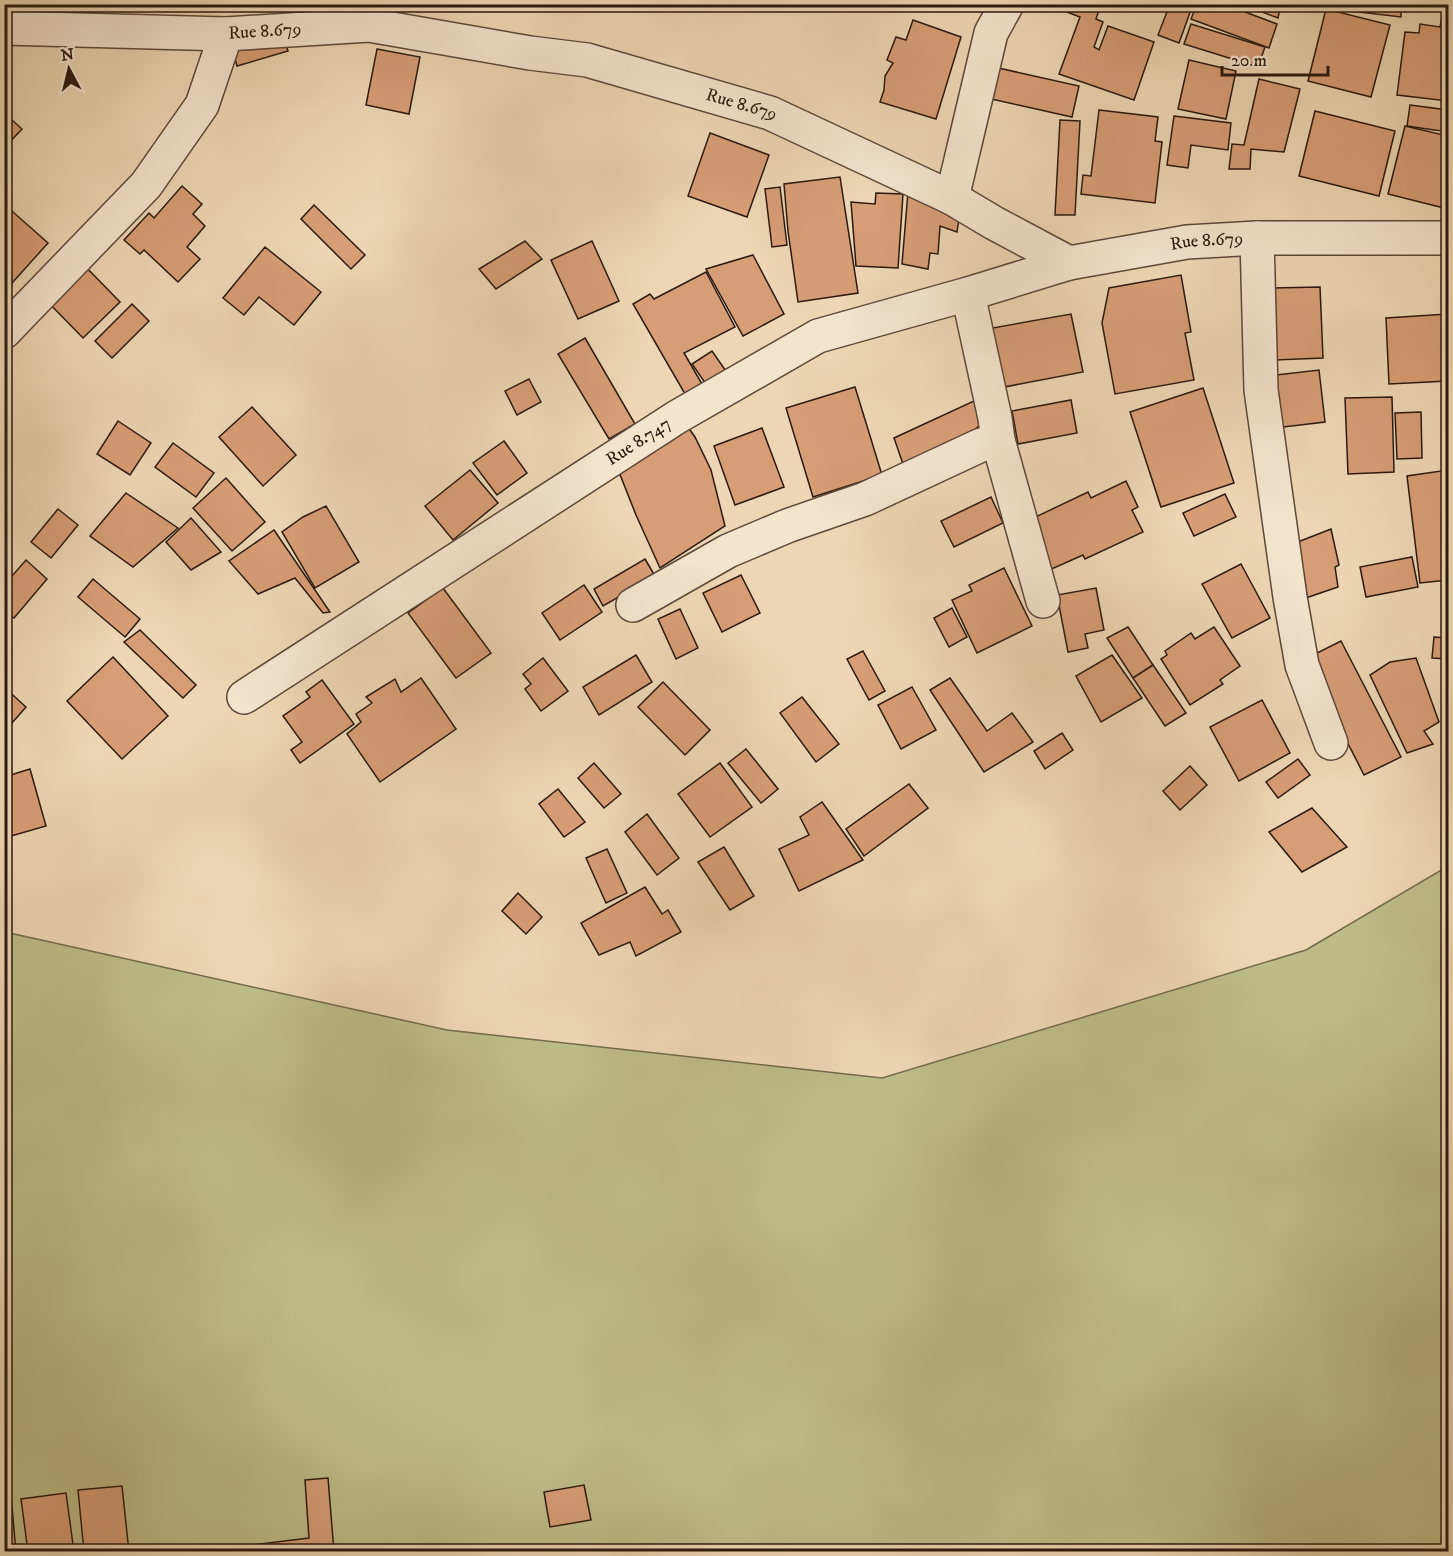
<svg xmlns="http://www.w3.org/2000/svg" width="1453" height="1556" font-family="'IM FELL DW Pica',serif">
<rect width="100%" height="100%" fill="#edd6b3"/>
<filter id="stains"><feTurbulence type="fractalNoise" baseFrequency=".00333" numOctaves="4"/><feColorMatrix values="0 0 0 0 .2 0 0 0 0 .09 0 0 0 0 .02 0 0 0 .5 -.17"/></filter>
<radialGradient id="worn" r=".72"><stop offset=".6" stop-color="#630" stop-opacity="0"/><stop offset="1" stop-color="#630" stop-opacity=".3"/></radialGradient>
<path fill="#bdbc89" stroke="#746b4c" stroke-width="1.5" d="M1448,866v685l-913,1 -15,-5 -8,5h-507v-620l442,98 435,48 424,-128z"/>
<g fill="#d79d76" stroke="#2b1a10" stroke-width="1.5">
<path d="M1046,4h55l-5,15 7,3 -9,25 5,3 9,-24 46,16 -20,58 -75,-26 21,-57z"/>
<path d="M1170,4h23l-14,39 -21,-8z"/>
<path d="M1197,4h27l53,20 -8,24 -78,-29z"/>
<path d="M1241,4h40l-3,14z"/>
<path d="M1342,4h59v13l-59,-7z"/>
<path d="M1326,9l64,16 -19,72 -63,-16z"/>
<path d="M913,20l48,17 -25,82 -56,-17 4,-12 1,-14 8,-13 -6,-3 9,-23 10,3z"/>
<path d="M1441,21l7,1v79l-51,-6 8,-63 14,1 1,-9 20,3z"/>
<path d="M1191,24l74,23 -7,20 -74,-23z"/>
<path d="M282,33l6,18 -51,15 -5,-17z"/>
<path d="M377,49l43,8 -11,57 -43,-9z"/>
<path d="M1189,60l47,11 -10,48 -48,-10z"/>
<path d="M994,67l85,19 -7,31 -85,-19z"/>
<path d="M1259,79l41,10 -16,63 -33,-3 -1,20h-21l3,-25 12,1z"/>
<path d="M1410,105l38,5v22l-41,-6z"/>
<path d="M1099,110l59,7 -3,24 7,1 -7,61 -74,-9 2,-19 8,1z"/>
<path d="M1315,111l80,20 -16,65 -80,-20z"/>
<path d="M4,113l18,16 -18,19z"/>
<path d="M1174,116l57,7 -3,27 -37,-5 -3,23 -21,-3z"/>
<path d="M1060,120l20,1 -5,94h-20z"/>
<path d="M1405,126l43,10v51l-4,21 -56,-14z"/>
<path d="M710,133l59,22 -22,62 -59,-21z"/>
<path d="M840,177l18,116 -60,9 -10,-71 -4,-47z"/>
<path d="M182,186l20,18 -9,10 12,12 -18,21 13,12 -22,23 -34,-32 -4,4 -16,-14 25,-27 5,5z"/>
<path d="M780,187l7,58 -15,2 -7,-58z"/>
<path d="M908,192l52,20 -3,20 -17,-6 -2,28 -8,-1 -2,16 -26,-5z"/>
<path d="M876,193l27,1 -5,74 -42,-2 -5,-64 24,2z"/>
<path d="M4,204l44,39 -44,49z"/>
<path d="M314,205l51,50 -14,14 -50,-50z"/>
<path d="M525,241l17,18 -46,30 -17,-20z"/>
<path d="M592,241l27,60 -41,18 -27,-59z"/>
<path d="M265,247l56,45 -27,33 -35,-28 -15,18 -21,-17z"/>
<path d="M753,255l31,59 -41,22 -37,-67z"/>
<path d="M80,261l40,41 -37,36 -40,-41z"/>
<path d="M706,272l29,55 -51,26 18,31 -17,10 -52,-90 17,-10 4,5z"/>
<path d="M1181,275l10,57 -6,1 9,47 -79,14 -13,-71 7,-35z"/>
<path d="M1320,287l3,71 -48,2 -3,-72z"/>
<path d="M132,304l17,17 -37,37 -17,-17z"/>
<path d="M1071,314l12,58 -84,16 -12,-59z"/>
<path d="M1448,314v67l-59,3 -3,-66z"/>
<path d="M585,338l50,86 -26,15 -51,-85z"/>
<path d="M712,351l16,23 -20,13 -16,-23z"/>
<path d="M1319,370l6,52 -50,6 -7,-52z"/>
<path d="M529,379l12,23 -24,13 -12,-24z"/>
<path d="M855,387l27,88 -69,22 -27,-89z"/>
<path d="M1203,388l31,95 -73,24 -31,-95z"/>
<path d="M1392,397l2,75 -46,2 -3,-76z"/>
<path d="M976,400l5,24 -13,12 -64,31 -10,-29z"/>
<path d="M1071,400l6,33 -59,11 -6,-33z"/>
<path d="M252,407l44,48 -33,31 -44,-49z"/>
<path d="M1421,412l1,46 -25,1 -2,-46z"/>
<path d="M683,420l12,17 16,33 14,56 -65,42 -24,-53 -21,-53z"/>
<path d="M118,421l33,22 -21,32 -33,-21z"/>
<path d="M762,428l22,59 -49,18 -21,-59z"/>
<path d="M504,441l23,32 -30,22 -24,-32z"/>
<path d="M173,443l41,30 -18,24 -41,-30z"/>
<path d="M470,470l28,33 -45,37 -28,-34z"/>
<path d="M1448,470v110l-28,3 -13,-107z"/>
<path d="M226,478l39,44 -33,29 -39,-43z"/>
<path d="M1126,481l12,26 -6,3 11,22 -58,27 -2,-4 -36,16 -24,-48 65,-31 3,6z"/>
<path d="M126,493l52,35 -45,39 -43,-31z"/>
<path d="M1225,494l11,23 -42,19 -11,-23z"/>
<path d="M991,497l12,26 -49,24 -13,-26z"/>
<path d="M326,506l33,56 -44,26 -33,-56 21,-15z"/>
<path d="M58,509l20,16 -27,33 -20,-16z"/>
<path d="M191,518l30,34 -30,18 -25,-28z"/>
<path d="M1331,529l8,36 -4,2 3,20 -38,13 -10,-55z"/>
<path d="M274,530l56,82 -7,1 -28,-35 -37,16 -29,-33z"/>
<path d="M1412,557l6,30 -52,10 -6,-30z"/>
<path d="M645,559l10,17 -52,30 -9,-17z"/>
<path d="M26,560l21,19 -33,39 -10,-8v-25z"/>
<path d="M1241,564l29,54 -38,20 -30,-54z"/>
<path d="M1004,568l28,58 -55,27 -25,-53 20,-9 -3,-6z"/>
<path d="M741,575l19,38 -38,19 -19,-39z"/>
<path d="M93,579l47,40 -15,18 -47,-40z"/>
<path d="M584,585l18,27 -42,28 -18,-27z"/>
<path d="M443,588l48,65 -35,25 -48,-65z"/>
<path d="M1096,588l8,42 -19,4 3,14 -20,4 -11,-57z"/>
<path d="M952,608l15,29 -18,10 -15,-29z"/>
<path d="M680,609l18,39 -22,11 -18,-40z"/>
<path d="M1128,627l25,38 -20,13 -26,-40z"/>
<path d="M1214,627l26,39 -20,14 3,4 -33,21 -29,-46 6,-4 -2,-4 26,-18 4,6z"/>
<path d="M140,630l56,55 -13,13 -59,-56z"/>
<path d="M1434,637l14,1v21l-16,-1z"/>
<path d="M1341,641l60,116 -37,18 -59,-116z"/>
<path d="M863,651l22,40 -16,9 -22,-41z"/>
<path d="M636,655l16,27 -53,33 -16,-28z"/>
<path d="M1112,655l30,43 -41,24 -25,-46z"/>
<path d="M113,657l55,59 -46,43 -55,-58z"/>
<path d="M543,658l25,33 -27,20 -16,-22 6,-5 -8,-10z"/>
<path d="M1416,658l23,64 -15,9 9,13 -26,9 -37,-78 20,-13z"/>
<path d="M1153,665l33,48 -21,13 -32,-48z"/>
<path d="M421,678l35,51 -76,53 -33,-48 14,-12 -5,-8 16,-11 -6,-6 29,-18 6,13z"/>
<path d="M950,678l37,53 25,-18 21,29 -49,30 -54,-82z"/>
<path d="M322,680l32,44 -54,39 -9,-13 11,-8 -19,-26 27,-19 -4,-5z"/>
<path d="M663,682l47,48 -25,25 -47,-48z"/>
<path d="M4,687l22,20 -22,25z"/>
<path d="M912,687l24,43 -35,19 -23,-44z"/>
<path d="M802,697l37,47 -23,18 -36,-49z"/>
<path d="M1262,700l28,53 -51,28 -29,-54z"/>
<path d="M1062,733l11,17 -28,19 -11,-18z"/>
<path d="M746,749l32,40 -17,14 -33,-40z"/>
<path d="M1298,759l12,16 -32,23 -12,-16z"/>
<path d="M594,763l27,31 -17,14 -26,-30z"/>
<path d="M720,763l32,44 -42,30 -32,-43z"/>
<path d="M1190,766l17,19 -27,25 -17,-19z"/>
<path d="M30,769l16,57 -42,12v-61z"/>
<path d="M909,784l19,24 -64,48 -18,-27z"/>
<path d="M558,789l27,33 -21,15 -25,-33z"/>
<path d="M822,802l41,58 -64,31 -20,-42 30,-14 -9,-18z"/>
<path d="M1312,808l35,39 -45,25 -33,-40z"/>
<path d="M647,814l32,44 -22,17 -32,-43z"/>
<path d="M724,847l30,49 -24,14 -32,-48z"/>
<path d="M607,849l20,44 -21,10 -20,-45z"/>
<path d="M645,887l17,27 6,-4 13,22 -45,24 -6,-14 -31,13 -18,-32z"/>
<path d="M518,893l24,24 -16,17 -24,-23z"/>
<path d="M328,1478l6,74h-90l-1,-6 66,-8 -4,-58z"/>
<path d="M4,1484h6l6,68h-12z"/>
<path d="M584,1485l7,35 -41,7 -6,-35z"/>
<path d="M122,1486l7,66h-45l-6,-62z"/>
<path d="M66,1493l8,59h-46l-7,-53z"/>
</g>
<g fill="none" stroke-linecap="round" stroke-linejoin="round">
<defs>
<g id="minor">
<path id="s1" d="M4,28l222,6 143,-9 161,28 57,7 183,53 182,85 42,25 75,40 118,-21 70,-4h191"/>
<path d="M952,198l39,-165 16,-29"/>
<path d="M1257,238l4,152 29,207 12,68 29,78"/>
<path d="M4,332l142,-147 56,-80 24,-71"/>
<path d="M998,440l45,161"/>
<path d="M633,605l95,-54 59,-25 78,-27 116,-54 17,-5 -3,-22 -27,-124"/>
<path id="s2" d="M244,697l433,-280 141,-81 150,-42 101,-31"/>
</g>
</defs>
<use href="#minor" stroke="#5c4939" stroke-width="36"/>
<use href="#minor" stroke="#f3e4ce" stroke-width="33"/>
</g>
<g text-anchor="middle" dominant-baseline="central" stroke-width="5" stroke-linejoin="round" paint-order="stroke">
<g font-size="18" fill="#2b1a10" stroke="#f3e4ce">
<text stroke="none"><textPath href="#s1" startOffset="261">Rue 8.679</textPath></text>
<text stroke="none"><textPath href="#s1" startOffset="747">Rue 8.679</textPath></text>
<text stroke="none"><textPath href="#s1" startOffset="1251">Rue 8.679</textPath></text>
<text stroke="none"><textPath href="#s2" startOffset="470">Rue 8.747</textPath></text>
</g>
</g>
<rect width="1453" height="1556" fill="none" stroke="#edd6b3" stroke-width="24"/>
<rect x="6" y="6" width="1441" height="1544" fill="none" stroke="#2b1a10" stroke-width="3"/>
<rect x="12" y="12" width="1429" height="1532" fill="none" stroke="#2b1a10" stroke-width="1.5"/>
<g transform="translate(69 69) rotate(353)" stroke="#f3e4ce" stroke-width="4.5" paint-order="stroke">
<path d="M0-4.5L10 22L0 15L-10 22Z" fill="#2b1a10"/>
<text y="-9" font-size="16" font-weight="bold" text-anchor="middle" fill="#2b1a10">N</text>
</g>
<path d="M1222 66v9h106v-9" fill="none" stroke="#2b1a10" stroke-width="3"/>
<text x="1231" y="66" font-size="18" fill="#2b1a10" stroke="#f3e4ce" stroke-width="4.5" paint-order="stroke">20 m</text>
<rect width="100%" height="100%" filter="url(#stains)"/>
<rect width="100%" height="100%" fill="url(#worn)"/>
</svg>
